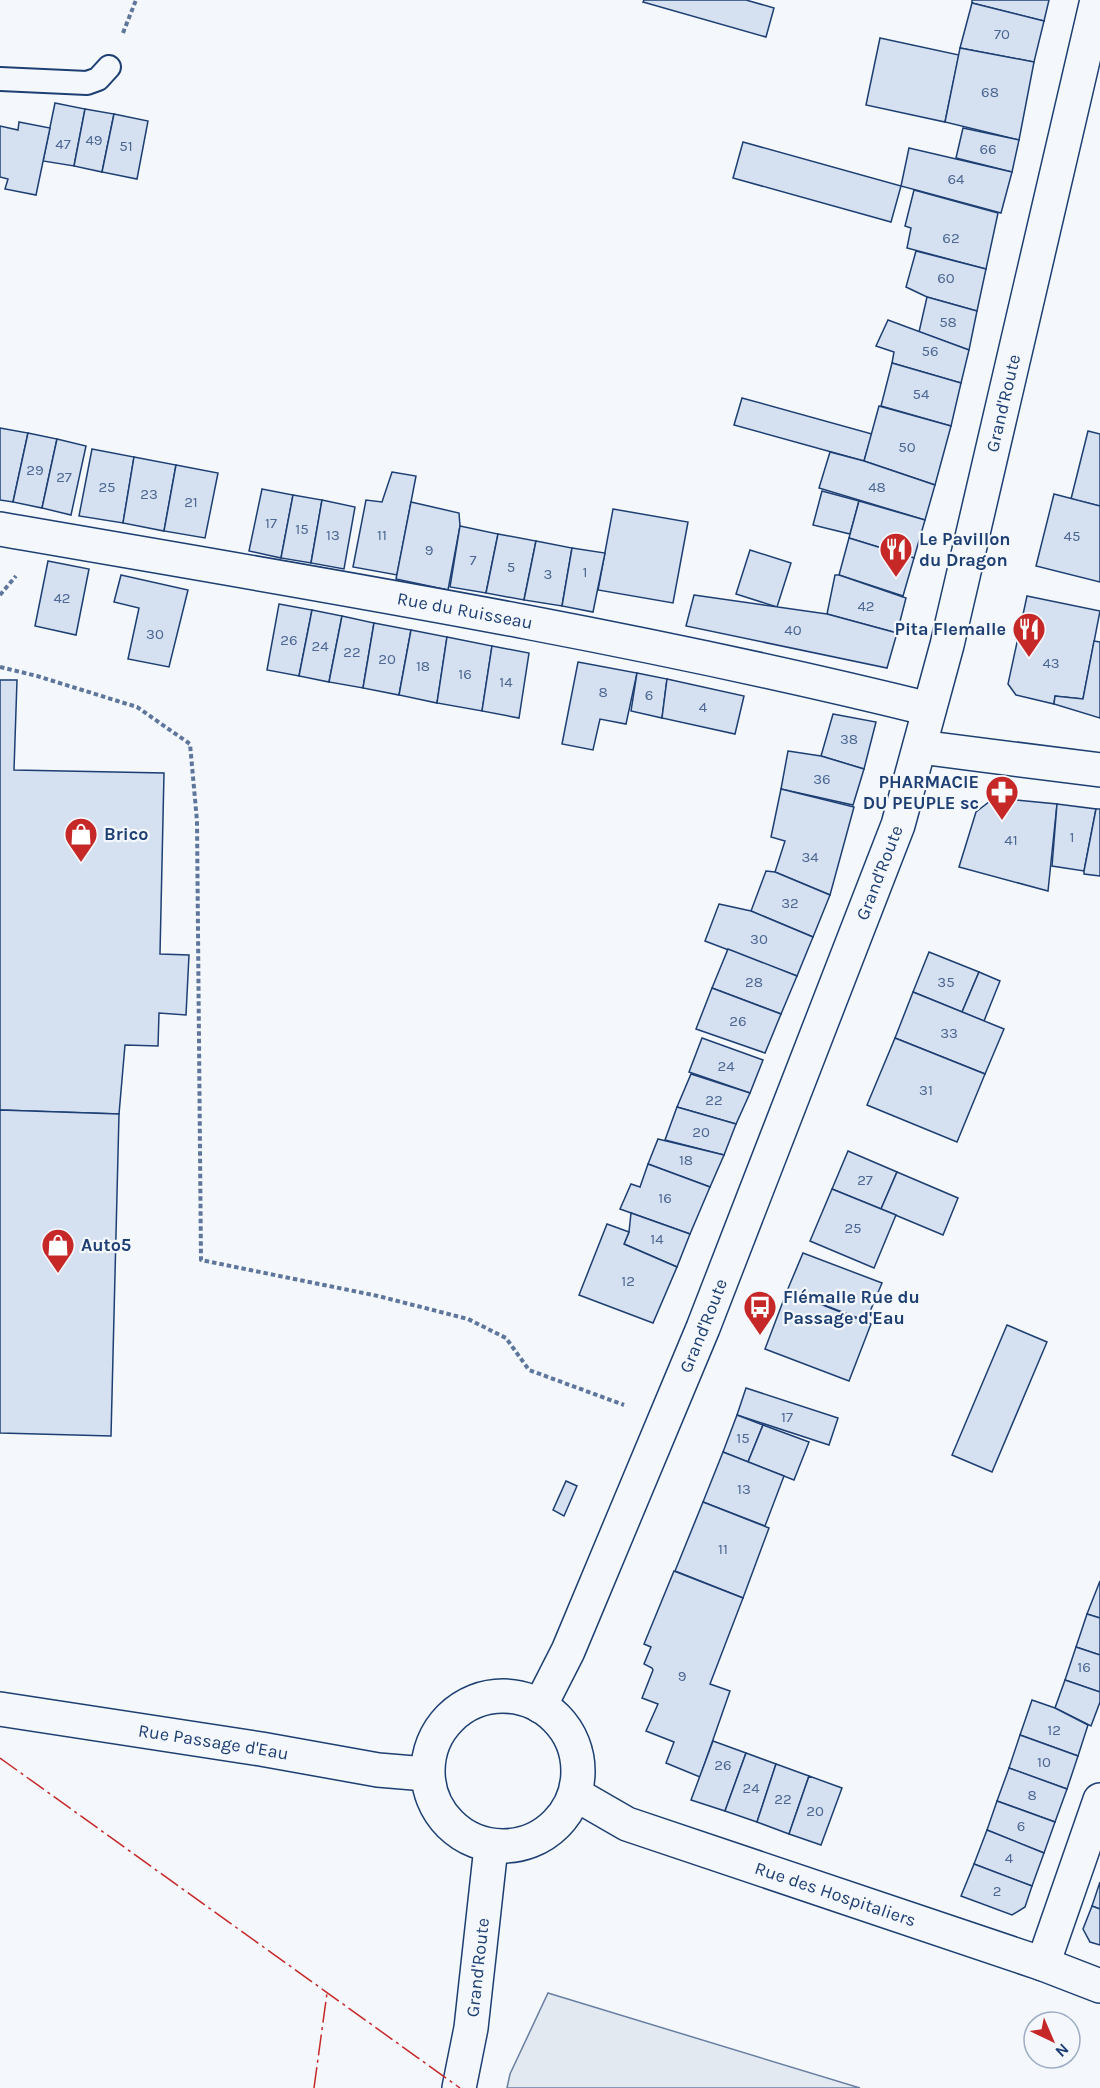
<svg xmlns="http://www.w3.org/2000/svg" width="1100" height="2088" font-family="Karla,sans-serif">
<rect width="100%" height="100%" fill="#f4f7fb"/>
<path fill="#e3e9f0" stroke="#687fa3" stroke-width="1.5" d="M548,1993l312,95h-353l3,-14z"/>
<g fill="#d5e0f0" stroke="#1d3f73" stroke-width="1.5">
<path d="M644,0h102l28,8 -8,29 -123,-35z"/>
<path d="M972,0h77l-5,21 -72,-18z"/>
<path d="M972,3l72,18 -10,41 -74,-14z"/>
<path d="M880,38l79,17 -14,67 -79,-17z"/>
<path d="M960,48l74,14 -15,78 -74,-18z"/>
<path d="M55,103l30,6 -11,57 -31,-5z"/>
<path d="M85,109l29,5 -12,58 -28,-6z"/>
<path d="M114,114l34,7 -11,58 -35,-7z"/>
<path d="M19,122l31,6 -14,67 -31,-6 3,-10 -8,-2v-51l18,4z"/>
<path d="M963,128l56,12 -7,32 -56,-14z"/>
<path d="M743,142l158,44 -10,36 -158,-44z"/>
<path d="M909,148l103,24 -11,41 -100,-27z"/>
<path d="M914,190l84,23 -12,56 -79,-21 4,-20 -6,-2z"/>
<path d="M916,251l70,18 -9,42 -50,-14 -21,-10z"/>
<path d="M927,297l50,14 -8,39 -50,-18z"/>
<path d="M888,320l81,30 -8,33 -69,-20 2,-11 -18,-6z"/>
<path d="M892,363l69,20 -10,43 -70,-20z"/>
<path d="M742,398l130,36 -8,27 -130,-36z"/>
<path d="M879,406l72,20 -16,59 -71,-24z"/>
<path d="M0,428l28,5 -15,69 -13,-2z"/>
<path d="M1088,431l12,3v72l-29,-7z"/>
<path d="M28,433l29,6 -15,69 -29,-6z"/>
<path d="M57,439l29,7 -15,69 -29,-7z"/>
<path d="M92,449l42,8 -11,66 -44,-7z"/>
<path d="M830,452l34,9 71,24 -10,35 -106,-32z"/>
<path d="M134,457l42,8 -12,66 -41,-8z"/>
<path d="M176,465l42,8 -13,65 -41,-7z"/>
<path d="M392,472l24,4 -19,99 -44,-8 13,-67 16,2z"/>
<path d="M262,489l31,6 -12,63 -32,-7z"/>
<path d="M822,491l37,10 -9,33 -37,-9z"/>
<path d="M1054,494l46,12v76l-64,-16z"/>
<path d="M293,495l29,5 -11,63 -30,-5z"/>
<path d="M322,500l33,7 -11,62 -33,-6z"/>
<path d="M859,501l66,19 -11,38 -65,-20z"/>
<path d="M411,502l48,11 1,13 -12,64 -52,-11z"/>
<path d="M613,509l75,13 -15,81 -75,-13z"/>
<path d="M460,526l38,8 -12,59 -36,-6z"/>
<path d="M498,534l38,7 -12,59 -38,-7z"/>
<path d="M849,538l65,20 -11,38 -64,-21z"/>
<path d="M536,541l36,7 -10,58 -38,-6z"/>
<path d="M572,548l33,5 -12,59 -31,-6z"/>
<path d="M750,550l41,13 -14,44 -41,-13z"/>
<path d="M48,561l41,8 -13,66 -41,-9z"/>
<path d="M121,575l67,15 -19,77 -41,-8 11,-51 -25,-6z"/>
<path d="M835,575h4l67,23 -9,35 -70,-19z"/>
<path d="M694,595l133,19 70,19 -10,35 -201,-42z"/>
<path d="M1027,596l73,15 -17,88 -28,-3 -1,8 -38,-9 -8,-11z"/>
<path d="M279,604l33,6 -13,66 -32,-6z"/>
<path d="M312,610l30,6 -13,66 -30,-6z"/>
<path d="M342,616l32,7 -11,65 -34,-6z"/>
<path d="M374,623l37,7 -12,65 -36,-7z"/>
<path d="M411,630l36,7 -10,66 -38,-8z"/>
<path d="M447,637l45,9 -10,65 -45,-8z"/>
<path d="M1094,641l6,1v76l-46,-14 1,-8 28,3z"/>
<path d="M492,646l37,7 -10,65 -37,-7z"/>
<path d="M578,662l59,11 -11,51 -26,-5 -7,31 -31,-6z"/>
<path d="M637,673l30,6 -5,39 -31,-7z"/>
<path d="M667,679l77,17 -9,38 -73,-16z"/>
<path d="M0,680h17l-3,90 150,3 -4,181 29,1 -3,60 -27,-2 -1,33 -33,-1 -6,69 -119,-4z"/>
<path d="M833,714l43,8 -12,47 -43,-13z"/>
<path d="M788,751l33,5 43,13 -11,36 -72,-16z"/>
<path d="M781,789l73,18 -24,88 -55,-23 10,-31 -14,-4z"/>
<path d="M994,798l63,6 -9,87 -89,-24 17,-55z"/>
<path d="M1057,804l39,5 -12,62 -32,-5z"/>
<path d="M1096,809h4v67l-16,-2v-3z"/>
<path d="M766,871l9,1 55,23 -17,42 -62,-26z"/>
<path d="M719,904l32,7 62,26 -16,39 -92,-35z"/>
<path d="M728,949l69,27 -16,38 -69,-26z"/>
<path d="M929,952l50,20 -17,40 -49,-20z"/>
<path d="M979,972l21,9 -16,40 -22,-9z"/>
<path d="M712,988l69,26 -16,39 -69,-24z"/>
<path d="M913,992l91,37 -19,45 -90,-36z"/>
<path d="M702,1038l61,22 -13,33 -61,-21z"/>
<path d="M895,1038l90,36 -28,68 -90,-37z"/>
<path d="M691,1074l59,19 -14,31 -59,-17z"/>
<path d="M677,1107l59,17 -12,31 -59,-15z"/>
<path d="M0,1110l119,4 -8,322 -111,-3z"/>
<path d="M658,1139l66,16 -14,32 -62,-23z"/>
<path d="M848,1151l49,21 -16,37 -49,-20z"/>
<path d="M648,1164l62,23 -20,47 -70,-25 11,-25 9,3z"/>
<path d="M897,1172l61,26 -15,37 -62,-26z"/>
<path d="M832,1189l64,26 -22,53 -64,-27z"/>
<path d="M631,1213l59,21 -13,33 -53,-23 5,-12z"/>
<path d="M607,1224l22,8 -5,12 53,23 -24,56 -74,-28z"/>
<path d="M803,1253l79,30 -16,38 -79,-30z"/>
<path d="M787,1291l84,33 -22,57 -84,-32z"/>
<path d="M1007,1325l40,17 -55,130 -40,-17z"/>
<path d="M746,1388l92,30 -9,27 -92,-30z"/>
<path d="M737,1415l26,10 -15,37 -25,-10z"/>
<path d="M763,1425l46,17 -15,38 -46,-18z"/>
<path d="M723,1452l61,24 -19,50 -62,-24z"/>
<path d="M566,1481l11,5 -13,30 -11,-6z"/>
<path d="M703,1502l66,26 -26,70 -68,-27z"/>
<path d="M674,1571l69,27 -33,86 20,7 -30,86 -34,-14 8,-21 -28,-11 12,-27 -16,-6 11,-28 -1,-2 -8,-4 7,-17 -7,-3z"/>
<path d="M1100,1581v37l-13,-4z"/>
<path d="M1087,1614l13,4v37l-24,-8z"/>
<path d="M1076,1647l24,8v37l-35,-12z"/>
<path d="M1065,1680l35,12v10l-9,24 -36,-18z"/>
<path d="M1032,1700l23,8 33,17 -10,31 -58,-21z"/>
<path d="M1020,1735l58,21 -11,33 -58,-21z"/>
<path d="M713,1741l33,12 -21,58 -34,-11z"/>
<path d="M746,1753l30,11 -19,58 -32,-11z"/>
<path d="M776,1764l33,12 -20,58 -32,-12z"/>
<path d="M1009,1768l58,21 -12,33 -58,-21z"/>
<path d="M809,1776l33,12 -21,57 -32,-11z"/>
<path d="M997,1801l58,21 -11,31 -57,-23z"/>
<path d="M987,1830l57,23 -12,33 -58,-22z"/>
<path d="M974,1864l58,22 -7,21 -13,8 -51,-19z"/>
<path d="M1100,1882v27l-8,-3z"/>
<path d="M1092,1906l8,3v36l-10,-3 -7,-13z"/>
</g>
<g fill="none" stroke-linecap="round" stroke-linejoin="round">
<defs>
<path id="service" d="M0,79l87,4 11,-4 11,-12"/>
<g id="minor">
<path id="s1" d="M0,529c311,54 623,104 929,180"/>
<path id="s2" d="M575,1794l52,30 416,140 57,22"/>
<path d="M1043,1964l57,-164"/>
</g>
<g id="tertiary">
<path d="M920,747l180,23"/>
<circle cx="503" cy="1771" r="75"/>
<path id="s3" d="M540,1706l28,-55 135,-323 195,-503 49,-180 150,-645"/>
<path id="s4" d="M0,1709l261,40 117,21 48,4"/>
<path id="s5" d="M459,2088l12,-60 20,-181"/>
</g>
</defs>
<use href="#service" stroke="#1d3f73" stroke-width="26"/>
<use href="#minor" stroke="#1d3f73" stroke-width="36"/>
<use href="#tertiary" stroke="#1d3f73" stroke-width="36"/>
<g stroke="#5e769c" stroke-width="4" stroke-dasharray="4.5 3" stroke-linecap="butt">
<path d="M123,33l13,-33"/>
<path d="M0,595l16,-19"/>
<path d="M0,667l37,9 100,31 53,37 7,77 4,439 177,36 90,23 38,19 23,32 95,35"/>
</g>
<use href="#service" stroke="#f4f7fb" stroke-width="22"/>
<use href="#minor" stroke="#f4f7fb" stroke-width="33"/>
<use href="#tertiary" stroke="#f4f7fb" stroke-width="33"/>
<g stroke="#c62828" stroke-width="1.5" stroke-dasharray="21 4.5 3 4.5" stroke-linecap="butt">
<path d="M0,1758l460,330"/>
<path d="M314,2088l13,-95"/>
</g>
</g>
<defs>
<symbol id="restaurant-pin" viewBox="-11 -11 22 30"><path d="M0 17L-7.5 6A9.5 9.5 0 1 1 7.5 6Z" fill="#c62828" stroke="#f4f7fb"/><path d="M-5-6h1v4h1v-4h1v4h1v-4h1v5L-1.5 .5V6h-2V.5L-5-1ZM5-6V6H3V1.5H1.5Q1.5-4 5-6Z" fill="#fff"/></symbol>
<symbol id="pharmacy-pin" viewBox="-11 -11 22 30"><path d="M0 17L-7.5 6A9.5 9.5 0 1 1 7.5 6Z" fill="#c62828" stroke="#f4f7fb"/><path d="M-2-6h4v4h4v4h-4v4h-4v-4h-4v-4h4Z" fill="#fff"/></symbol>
<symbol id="shop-pin" viewBox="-11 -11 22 30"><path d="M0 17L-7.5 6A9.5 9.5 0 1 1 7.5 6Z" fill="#c62828" stroke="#f4f7fb"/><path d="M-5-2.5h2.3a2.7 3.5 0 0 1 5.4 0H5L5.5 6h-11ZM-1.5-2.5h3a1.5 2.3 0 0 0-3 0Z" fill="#fff"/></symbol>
<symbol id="bus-pin" viewBox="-11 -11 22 30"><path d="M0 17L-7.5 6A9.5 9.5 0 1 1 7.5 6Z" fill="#c62828" stroke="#f4f7fb"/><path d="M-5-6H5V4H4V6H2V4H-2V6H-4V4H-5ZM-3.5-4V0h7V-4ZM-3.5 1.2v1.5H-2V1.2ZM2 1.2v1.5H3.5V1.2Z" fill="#fff"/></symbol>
</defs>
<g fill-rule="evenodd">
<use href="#restaurant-pin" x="877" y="530" width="38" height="52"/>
<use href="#restaurant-pin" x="1010" y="610" width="38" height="52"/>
<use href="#pharmacy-pin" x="983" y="773" width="38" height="52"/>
<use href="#shop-pin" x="62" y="815" width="38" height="52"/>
<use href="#shop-pin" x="39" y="1226" width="38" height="52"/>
<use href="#bus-pin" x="741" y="1288" width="38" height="52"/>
</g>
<g text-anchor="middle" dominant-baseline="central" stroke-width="4.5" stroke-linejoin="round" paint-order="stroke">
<g font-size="15" fill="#4b6792">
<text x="1002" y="34">70</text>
<text x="990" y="92">68</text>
<text x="94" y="140">49</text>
<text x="63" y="144">47</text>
<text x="126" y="146">51</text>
<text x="988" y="149">66</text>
<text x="956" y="179">64</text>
<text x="951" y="238">62</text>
<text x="946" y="278">60</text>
<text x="948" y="322">58</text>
<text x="930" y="351">56</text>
<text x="921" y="394">54</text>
<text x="907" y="447">50</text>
<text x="35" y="470">29</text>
<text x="64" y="477">27</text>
<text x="107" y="487">25</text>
<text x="877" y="487">48</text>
<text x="149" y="494">23</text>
<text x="191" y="502">21</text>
<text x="271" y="523">17</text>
<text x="302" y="529">15</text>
<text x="333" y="535">13</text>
<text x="382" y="535">11</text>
<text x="1072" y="536">45</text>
<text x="429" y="550">9</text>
<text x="473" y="560">7</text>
<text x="511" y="567">5</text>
<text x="585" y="572">1</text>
<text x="548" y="574">3</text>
<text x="62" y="598">42</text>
<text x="866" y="606">42</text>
<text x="793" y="630">40</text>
<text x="155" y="634">30</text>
<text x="289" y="640">26</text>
<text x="320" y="646">24</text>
<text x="352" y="652">22</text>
<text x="387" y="659">20</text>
<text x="1051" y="663">43</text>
<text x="423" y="666">18</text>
<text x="465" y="674">16</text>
<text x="506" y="682">14</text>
<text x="603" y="692">8</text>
<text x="649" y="695">6</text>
<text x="703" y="707">4</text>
<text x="849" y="739">38</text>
<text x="822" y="779">36</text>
<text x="1072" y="837">1</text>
<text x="1011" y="840">41</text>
<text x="810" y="857">34</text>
<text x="790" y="903">32</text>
<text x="759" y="939">30</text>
<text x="754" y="982">28</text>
<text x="946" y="982">35</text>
<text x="738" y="1021">26</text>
<text x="949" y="1033">33</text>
<text x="726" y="1066">24</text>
<text x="926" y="1090">31</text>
<text x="714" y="1100">22</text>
<text x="701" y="1132">20</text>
<text x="686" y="1160">18</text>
<text x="865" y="1180">27</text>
<text x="665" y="1198">16</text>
<text x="853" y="1228">25</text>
<text x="657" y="1239">14</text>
<text x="628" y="1281">12</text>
<text x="787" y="1417">17</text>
<text x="743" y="1438">15</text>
<text x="744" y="1489">13</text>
<text x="723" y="1549">11</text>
<text x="1084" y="1667">16</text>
<text x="682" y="1676">9</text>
<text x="1054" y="1730">12</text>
<text x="1044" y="1762">10</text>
<text x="723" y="1765">26</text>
<text x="751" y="1788">24</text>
<text x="1032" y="1795">8</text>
<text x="783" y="1799">22</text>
<text x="815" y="1811">20</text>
<text x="1021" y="1826">6</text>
<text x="1009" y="1858">4</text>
<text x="997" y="1891">2</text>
</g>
<g font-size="18" fill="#1d3f73" stroke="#f4f7fb">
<text stroke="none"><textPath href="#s3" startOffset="1386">Grand'Route</textPath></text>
<text stroke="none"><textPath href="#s1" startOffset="472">Rue du Ruisseau</textPath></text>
<text stroke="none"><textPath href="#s3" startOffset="900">Grand'Route</textPath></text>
<text stroke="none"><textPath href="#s3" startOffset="414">Grand'Route</textPath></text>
<text stroke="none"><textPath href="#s4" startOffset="216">Rue Passage d'Eau</textPath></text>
<text stroke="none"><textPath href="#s2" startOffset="280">Rue des Hospitaliers</textPath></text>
<text stroke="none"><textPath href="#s5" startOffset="122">Grand'Route</textPath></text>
</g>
<g font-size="18" font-weight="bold" fill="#1d3f73" stroke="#f4f7fb" text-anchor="start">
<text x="919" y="539">Le Pavillon<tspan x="919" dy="21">du Dragon</tspan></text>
<text x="1006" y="629" text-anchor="end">Pita Flemalle</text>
<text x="979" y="782" text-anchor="end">PHARMACIE<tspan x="979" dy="21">DU PEUPLE sc</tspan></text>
<text x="104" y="834">Brico</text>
<text x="81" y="1245">Auto5</text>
<text x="783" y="1297">Flémalle Rue du<tspan x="783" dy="21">Passage d'Eau</tspan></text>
</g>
</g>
<g transform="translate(1052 2040) rotate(136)"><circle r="28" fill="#f4f7fb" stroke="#9eadc5" stroke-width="1.5"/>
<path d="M0-4.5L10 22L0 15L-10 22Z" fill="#c62828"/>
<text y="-9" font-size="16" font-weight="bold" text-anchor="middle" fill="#1d3f73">N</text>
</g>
</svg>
